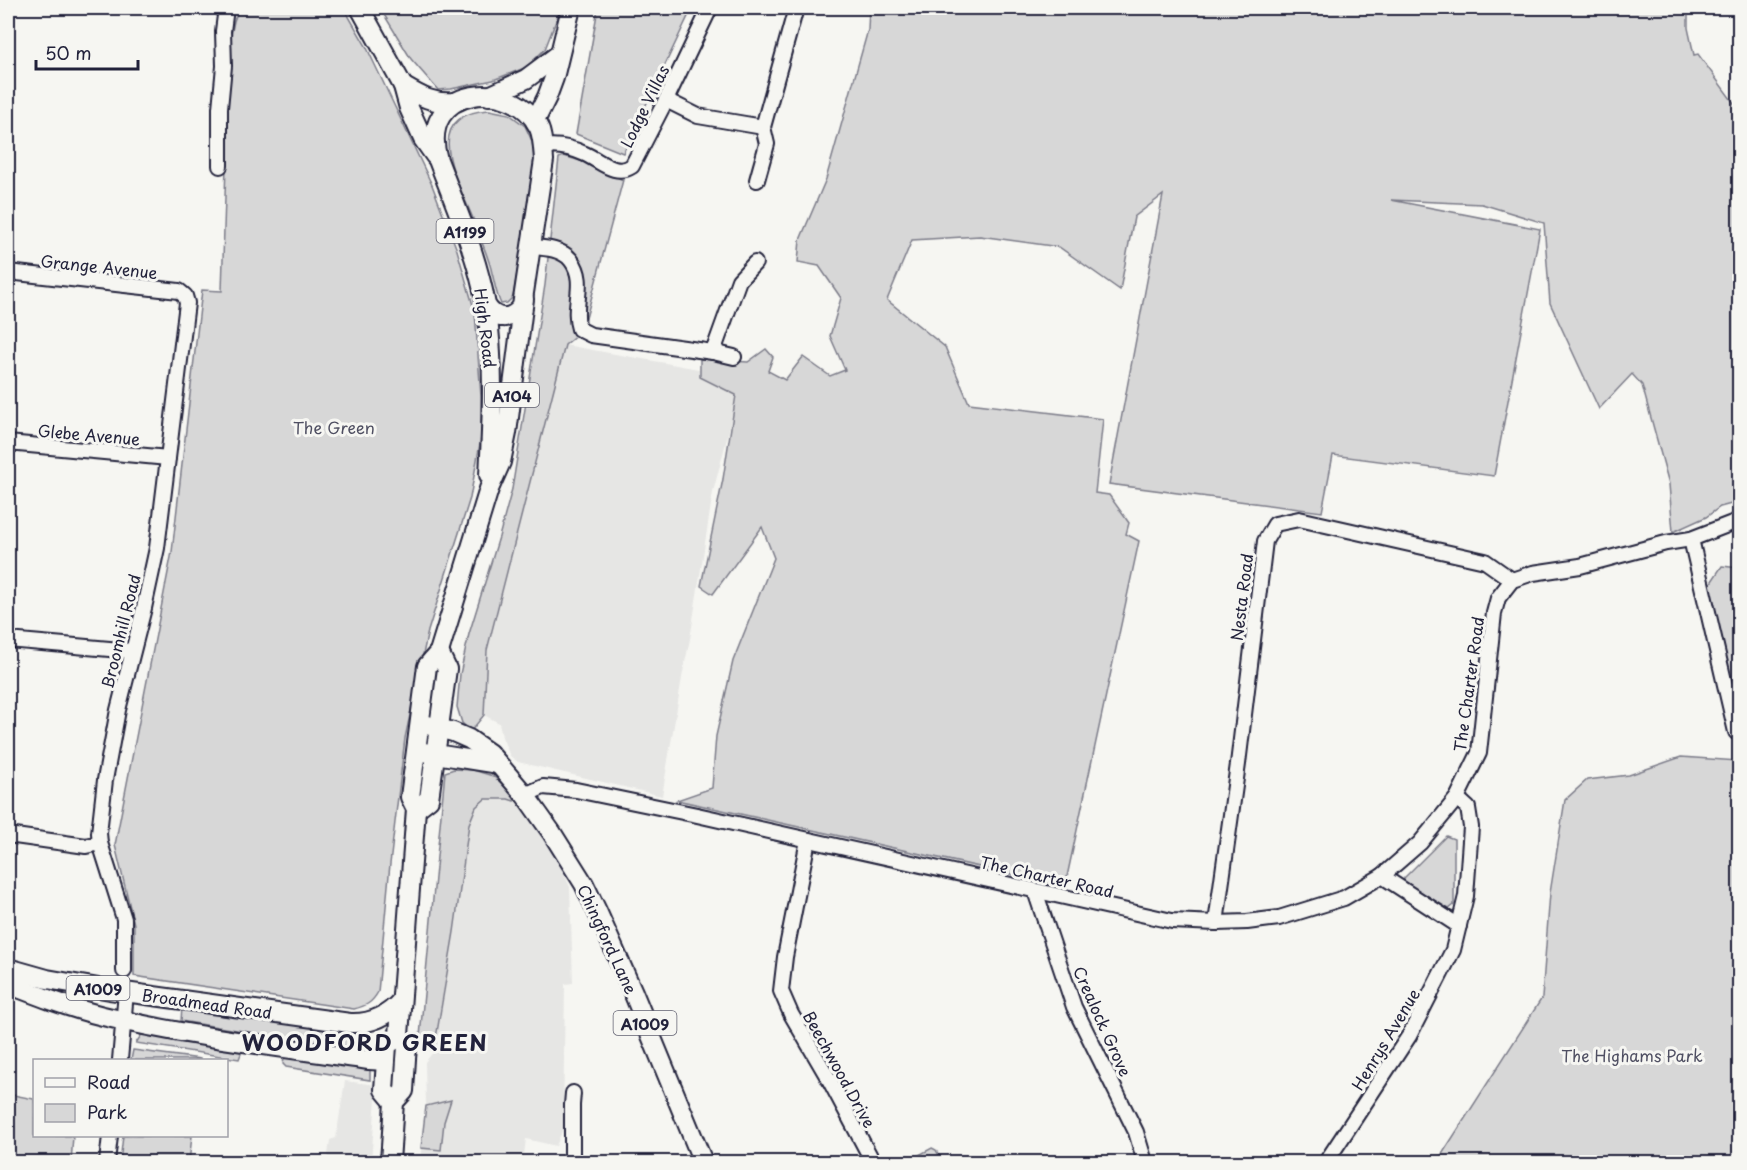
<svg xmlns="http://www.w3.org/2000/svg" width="1747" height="1170" font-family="'Playpen Sans',sans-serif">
<rect width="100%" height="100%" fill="#f6f6f2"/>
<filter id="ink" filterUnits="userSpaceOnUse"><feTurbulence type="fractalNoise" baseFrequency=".0167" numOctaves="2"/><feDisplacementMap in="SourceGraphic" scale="12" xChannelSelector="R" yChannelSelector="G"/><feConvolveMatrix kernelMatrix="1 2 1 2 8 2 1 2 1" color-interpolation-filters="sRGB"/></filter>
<g filter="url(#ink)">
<g fill="#e6e6e4">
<path d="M565,345l178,32 -30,115 -23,147 -7,33 -21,124 -144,-34 -8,-6 -8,-19 -3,-14 -15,-8 3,-65z"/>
<path d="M485,799h23l6,2 7,6 36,51 13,29 3,96 -8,1 -2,145 -7,17 -30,-7 -3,23h-103l6,-56 -1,-44 10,-12 19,-118 15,-108 7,-17z"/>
<path d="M345,1081l32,4 -6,77h-44l3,-22 6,-2z"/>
</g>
<g fill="#d7d7d7" stroke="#7c7c89" stroke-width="1.5">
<path d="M239,8h105l22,38 66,139 25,65 18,62 6,85v41l-11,60 -42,133 -23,107 -15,126 -12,128c-6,11 -12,14 -24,17l-220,-33v-52l-19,-79 57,-293 30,-262 20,1 8,-250 4,-20z"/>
<path d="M380,8h181l-16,41 -18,18 -34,13 -42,9 -13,1 -27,-31z"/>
<path d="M598,8h94l-69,145 -47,-19z"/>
<path d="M869,8h819v20l6,27 4,-1 41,56v392l-19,5 -14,10 -33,15 -4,-48 -27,-99 -10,-11 -33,35 -49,-106 -6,-80 -62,-19 -91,-4 149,29 -46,247 -161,-21 -11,57 -213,-28 54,-289 -29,22 -14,73 -61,-43 -79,-11 -68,4 -25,60 58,47 24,56 134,16 -8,74 14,2 20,28 -3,11 13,7 -74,345 -388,-86 35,-12 4,-52 17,-75 41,-103 -12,-31 -49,67 -12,-8 22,-107 13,-84 -36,-18v-18l48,3 18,-13 7,8 -5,14 17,9 18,-23 27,19 15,-6 -15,-34 11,-38 -22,-32 -21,-4 2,-22 26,-61 42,-149z"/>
<path d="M489,110l20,4 16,12 7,15 3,24 -22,132 -6,6 -6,1c-5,-10 -6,-20 -9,-31 -3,-15 -10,-29 -15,-44 -13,-39 -64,-114 12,-119z"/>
<path d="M564,156l23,7 36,17 -38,142 -8,13 -12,10 -78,305 -3,65 -13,16 -9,-8 -5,-16 3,-33 9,-40 30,-97 13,-48 33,-204 14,-127z"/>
<path d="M1722,566l17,2 1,88 -2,2 2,4 -1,44h-2l-29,-119z"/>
<path d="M1681,757l57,4 1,-2v403h-302l105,-164 8,-105 15,-93 22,-20 42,-5z"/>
<path d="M454,769l19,1 20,6 22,19 -1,6 -6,-2h-23l-9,8 -7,17 -15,108 -20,118 -15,-3 26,-275z"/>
<path d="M1446,836l8,3v66l-5,4 -45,-27v-4z"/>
<path d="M182,1007l180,22 -3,21 -178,-29z"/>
<path d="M142,1034l100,17 -3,8 -103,-16z"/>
<path d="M133,1050l67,9v1h-69z"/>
<path d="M287,1056l83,10v14l-84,-13 -3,-3 1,-6z"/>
<path d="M8,1094l26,5v37h39l-2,26h-63z"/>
<path d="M451,1100l-7,22 -3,28 -20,-2 5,-42z"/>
<path d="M123,1136h69l-3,26h-69z"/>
<path d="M932,1148l4,2 6,12h-36z"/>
</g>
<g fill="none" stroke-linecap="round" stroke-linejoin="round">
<defs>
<g id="minor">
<path d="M666,100l32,16 65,11"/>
<path d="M543,147c14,-2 29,1 42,7 16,7 30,23 47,12l34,-66 44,-92"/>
<path d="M220,166v-58l4,-42 -1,-35 3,-23"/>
<path d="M757,180l10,-36 -4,-17 33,-119"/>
<path d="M532,247c14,1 30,2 39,13 17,22 0,45 8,69l12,6 122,17 21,5"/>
<path d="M8,272l171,19 6,5 2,7 -30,245 -13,60 -26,102 -13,70 -6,53 1,10 24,76v52"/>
<path d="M713,352l26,-72 16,-17"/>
<path d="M8,443l160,15"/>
<path d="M1691,539l45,193"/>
<path d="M8,640l124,11"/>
<path d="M525,795l18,-8 33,3 121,25 475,106 44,2 31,-1 32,-4 65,-20 38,-22 38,-33 37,-45 22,-45 15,-140 4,-15 14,-18 21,-7 47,-7 86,-23 25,-4 49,-19"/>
<path d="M8,835l78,11 14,-3"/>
<path d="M808,840l-23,117 -4,34 10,23 39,67 43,81"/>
<path d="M1382,876l77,50"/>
<path d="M1035,891l39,116 62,125 9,30"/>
<path d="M1216,923l22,-159 27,-223 10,-17 24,-5 186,42 27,19"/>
<path d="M120,1060l6,-68"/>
<path d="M107,1162l3,-26"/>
<path d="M572,1162v-57l1,-12"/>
<path d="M1326,1162l83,-126 44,-86 13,-54 5,-69 -3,-19 -11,-10"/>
</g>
<g id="major">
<path d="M360,8l43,78 6,22 14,31 12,17"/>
<path d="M403,86c17,10 30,18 51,16"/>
<path d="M489,96l37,-17 32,-24"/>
<path d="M535,121l12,-24 7,-19 17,-70"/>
<path d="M486,305c9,16 26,16 36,1l22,-146c-1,-11 -1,-23 -5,-32 -24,-52 -123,-43 -101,32 18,47 39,95 48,145 9,56 6,113 3,170"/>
<path d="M420,723l33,9 16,7 20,14 36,42 27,38 32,51 13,27 36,81 70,170"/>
<path d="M423,752l75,12"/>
<path d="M416,809l13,-10 18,-130 -8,-17"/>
<path d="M8,968l39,11 63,11 240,33c21,1 38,-7 51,-22"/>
<path d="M8,984c31,12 62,24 95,32 87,21 177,31 266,44l17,1"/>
<path d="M394,1102l-10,-12 3,-44 12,-11"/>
<path d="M390,1162l4,-60 10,-11 2,-32 1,-12 -8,-12 17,-226 -6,-12 17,-131 12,-14 50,-163 12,-27 6,-29 17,-134"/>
</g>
</defs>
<use href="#minor" stroke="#22223b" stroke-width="18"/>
<use href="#major" stroke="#22223b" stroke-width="22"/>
<use href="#minor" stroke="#f6f6f2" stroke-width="14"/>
<use href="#major" stroke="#f6f6f2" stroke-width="18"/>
</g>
</g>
<g text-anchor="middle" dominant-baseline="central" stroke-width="6" stroke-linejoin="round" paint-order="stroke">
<g fill="#f6f6f2" stroke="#626272" stroke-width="1.5">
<rect x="436.5" y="219" width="57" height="24" rx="4.5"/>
<rect x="485" y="383" width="54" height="24" rx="4.5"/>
<rect x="66.5" y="976" width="63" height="24" rx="4.5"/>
<rect x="613.5" y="1011" width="63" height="24" rx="4.5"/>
</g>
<g font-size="15" font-weight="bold" fill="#22223b">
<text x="465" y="231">A1199</text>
<text x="512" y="395">A104</text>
<text x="98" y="988">A1009</text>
<text x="645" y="1023">A1009</text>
</g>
<g font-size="16" fill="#22223b" stroke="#f6f6f2">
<text transform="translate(644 106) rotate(-64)">Lodge Villas</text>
<text transform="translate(99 266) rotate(6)">Grange Avenue</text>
<text transform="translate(486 328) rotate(83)">High Road</text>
<text transform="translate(89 434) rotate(5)">Glebe Avenue</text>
<text transform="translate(1241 597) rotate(-83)">Nesta Road</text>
<text transform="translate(120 631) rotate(-76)">Broomhill Road</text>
<text transform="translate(1468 684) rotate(-82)">The Charter Road</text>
<text transform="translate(1047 876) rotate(13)">The Charter Road</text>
<text transform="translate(608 939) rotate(65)">Chingford Lane</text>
<text transform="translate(207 1003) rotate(8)">Broadmead Road</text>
<text transform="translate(1103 1021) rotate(66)">Crealock Grove</text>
<text transform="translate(1385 1039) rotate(-59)">Henrys Avenue</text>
<text transform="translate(840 1069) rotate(61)">Beechwood Drive</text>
</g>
<g font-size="16" fill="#4f4f62" stroke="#f6f6f2">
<text x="334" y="427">The Green</text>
<text x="1632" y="1055">The Highams Park</text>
</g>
<g font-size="22" font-weight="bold" letter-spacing="1.5" fill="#22223b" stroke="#f6f6f2">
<text x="365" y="1041">WOODFORD GREEN</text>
</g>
</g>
<rect width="1747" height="1170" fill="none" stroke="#f6f6f2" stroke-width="30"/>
<rect x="15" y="15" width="1717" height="1140" fill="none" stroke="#22223b" stroke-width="2" filter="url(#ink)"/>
<rect x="33" y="1059" width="195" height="78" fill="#f6f6f2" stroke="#a1a1a9" stroke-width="1.5"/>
<rect x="45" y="1078" width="30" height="9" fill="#f6f6f2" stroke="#a1a1a9" stroke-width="1.5"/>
<text x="87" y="1089" font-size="18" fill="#22223b">Road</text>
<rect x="45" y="1104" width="30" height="18" fill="#d7d7d7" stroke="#a1a1a9" stroke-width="1.5"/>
<text x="87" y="1119" font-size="18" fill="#22223b">Park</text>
<path d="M36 60v9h102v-9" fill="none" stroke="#22223b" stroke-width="3"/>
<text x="45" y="60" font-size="18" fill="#22223b" stroke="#f6f6f2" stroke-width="4.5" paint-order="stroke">50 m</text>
</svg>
